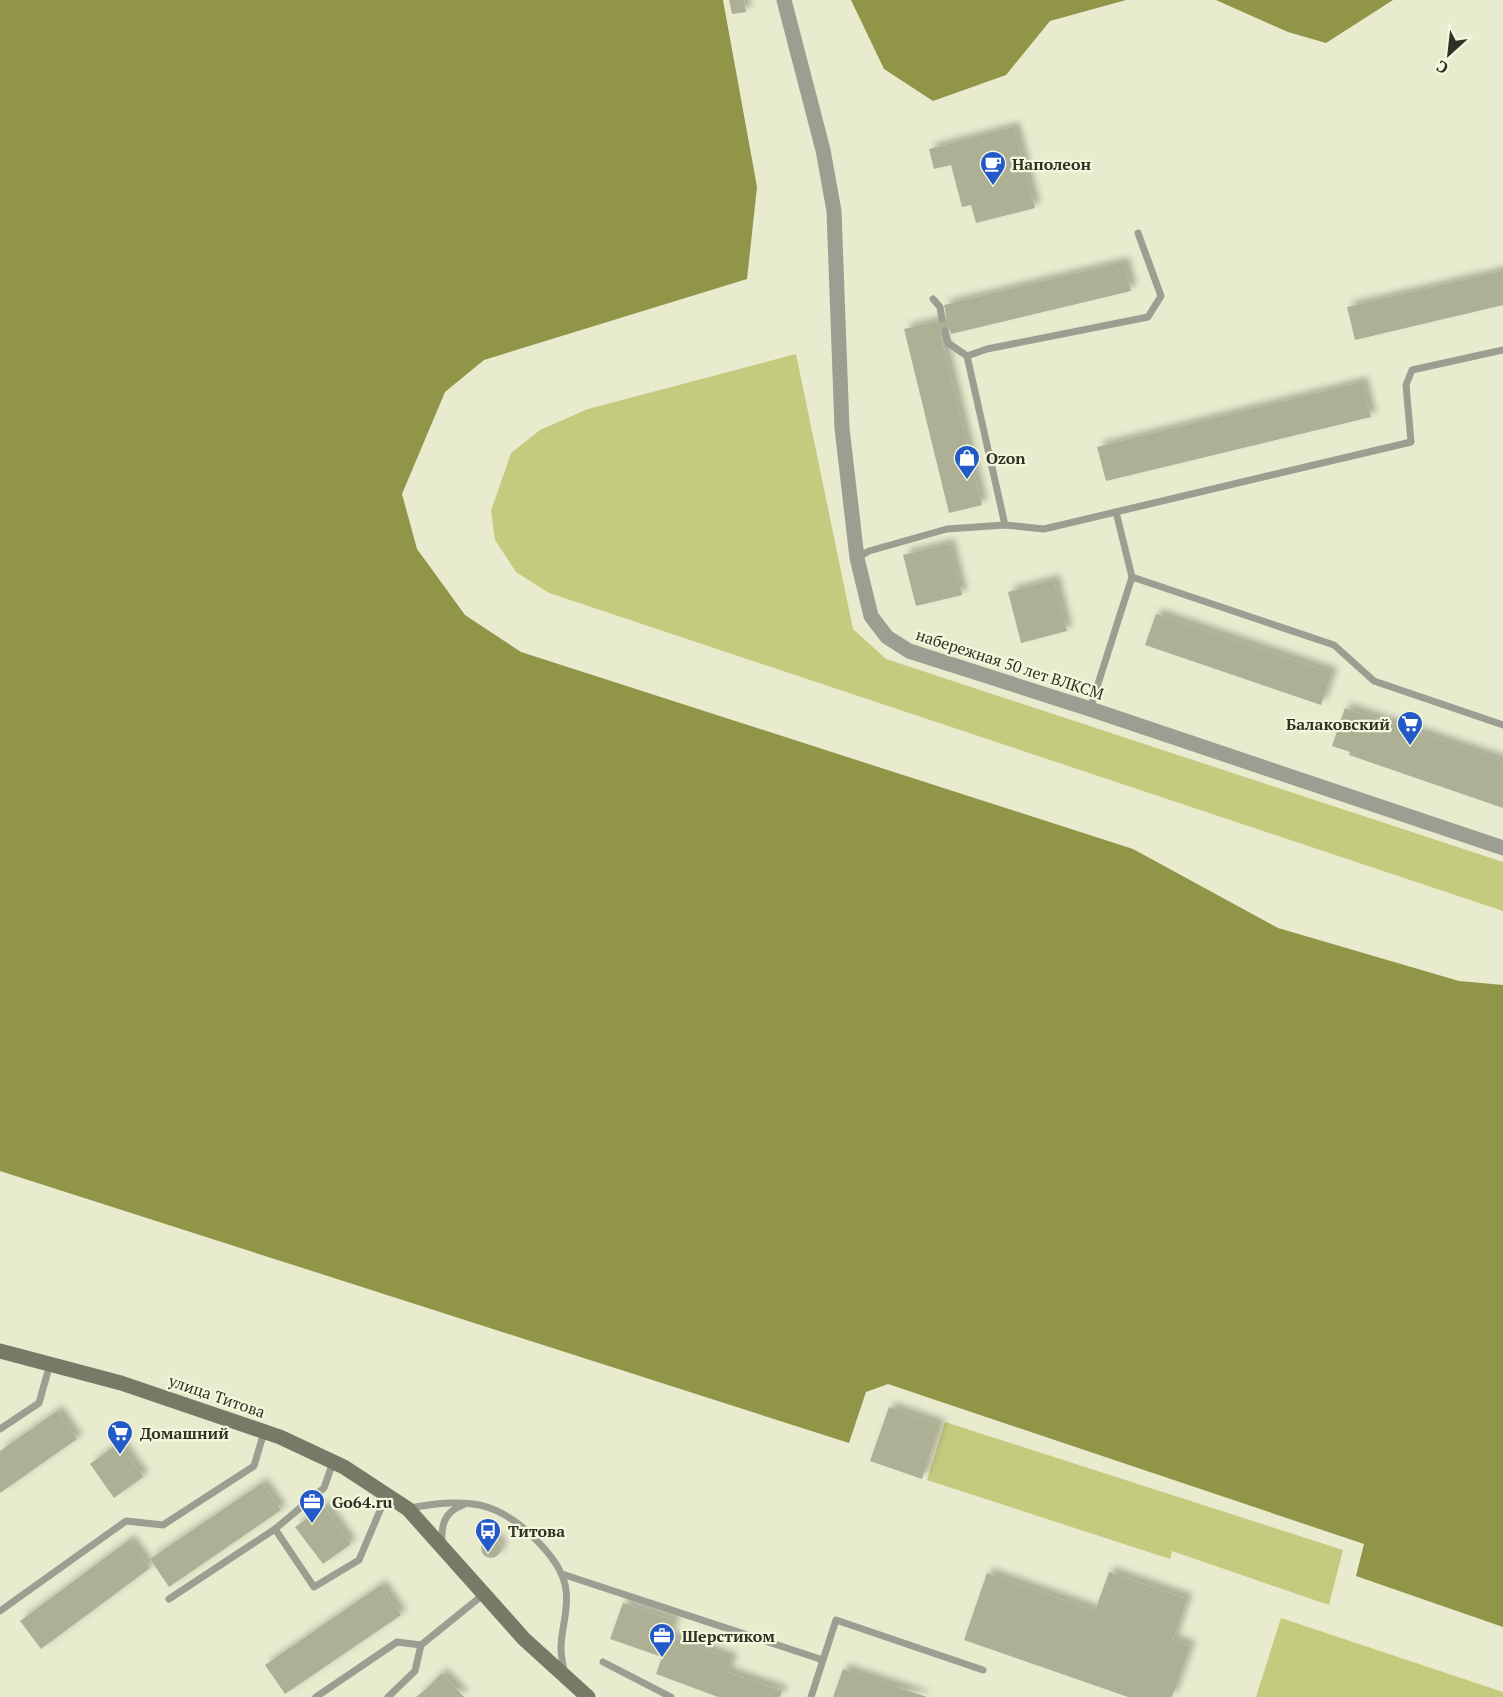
<svg xmlns="http://www.w3.org/2000/svg" width="1503" height="1697" font-family="'PT Serif',serif">
<defs>
<filter id="shadow"><feDropShadow dx="5.5" dy="-5.5" stdDeviation="3" flood-color="#0004"/></filter>
</defs>
<rect width="100%" height="100%" fill="#e8ebce"/>
<g fill="#c4ca7e">
<path d="M796,354l57,275 33,30 617,203v49l-954,-318 -33,-21 -21,-32 -4,-29 20,-58 29,-23 48,-21z"/>
<path d="M945,1422l398,128 -14,55 -157,-54 -2,8 -243,-79z"/>
<path d="M1281,1618l222,74v5h-247z"/>
</g>
<g fill="#909547">
<path d="M0,0h723l34,187 -10,92 -263,81 -39,32 -43,102 15,55 48,66 56,37 612,197 145,79 181,53 44,4v642l-147,-51 8,-32 -476,-160 -22,8 -17,51 -849,-272z"/>
<path d="M851,0h275l-76,21 -44,54 -73,26 -49,-32z"/>
<path d="M1216,0h177l-67,43 -38,-11z"/>
</g>
<g fill="#adb095" filter="url(#shadow)">
<path d="M729,0h15l2,12 -14,2z"/>
<path d="M1014,127l21,81 -59,15 -5,-18 -9,2 -11,-42 -17,4 -5,-20z"/>
<path d="M1124,262l7,29 -180,43 -1,-4 -10,2 42,173 -33,8 -45,-184 43,-10 -3,-14z"/>
<path d="M1503,271v34l-148,35 -8,-33z"/>
<path d="M1362,382l9,35 -265,64 -9,-34z"/>
<path d="M949,544l13,51 -46,11 -13,-51z"/>
<path d="M1054,580l13,51 -46,12 -13,-51z"/>
<path d="M1156,614l176,59 -11,32 -176,-60z"/>
<path d="M1345,708l158,53v47l-154,-53 1,-3 -18,-6z"/>
<path d="M889,1407l51,18 -18,54 -52,-18z"/>
<path d="M57,1411l20,28 -77,54v-42z"/>
<path d="M119,1443l24,34 -29,21 -24,-34z"/>
<path d="M262,1483l19,27 -112,77 -19,-28z"/>
<path d="M324,1506l27,38 -28,20 -28,-37z"/>
<circle cx="491" cy="1548" r="10"/>
<path d="M129,1540l21,28 -109,81 -21,-28z"/>
<path d="M1109,1572l78,27 -14,41 17,6 -18,51h-44l-164,-57 23,-67 108,38z"/>
<path d="M381,1585l20,30 -116,79 -20,-29z"/>
<path d="M623,1603l52,18 -6,15 63,23 -5,13 55,19 -2,6h-62l-62,-23 6,-17 -52,-18z"/>
<path d="M843,1669l84,28h-94z"/>
<path d="M442,1673l22,24h-48l10,-8z"/>
</g>
<g fill="none" stroke-linecap="round" stroke-linejoin="round">
<g stroke="#9c9e92" stroke-width="7">
<path d="M933,299l7,8 2,12"/>
<path d="M945,331l3,12 19,13"/>
<path d="M1116,512l16,65"/>
<path d="M1005,525l39,4 367,-87 -5,-57 6,-15 91,-20"/>
<path d="M857,558l12,-7 78,-22 58,-4 -38,-169 20,-7 161,-32 13,-21 -23,-63"/>
<path d="M1090,709l42,-132 202,68 40,36 129,44"/>
<path d="M0,1429l39,-26 11,-39"/>
<path d="M410,1508c59,-10 89,-9 132,38 11,12 22,27 24,44 3,20 -5,38 -5,59 0,7 2,15 3,22"/>
<path d="M275,1529l49,-41 9,-26"/>
<path d="M442,1544c-1,-19 2,-32 21,-39"/>
<path d="M562,1574l261,86"/>
<path d="M169,1599l106,-70 39,58 45,-27 28,-66"/>
<path d="M0,1611l126,-90 37,4 91,-59 10,-34"/>
<path d="M603,1662l68,35"/>
<path d="M316,1697l81,-55 24,3"/>
<path d="M388,1697l27,-26 6,-26 63,-51"/>
<path d="M811,1697l25,-77 147,50"/>
</g>
<path stroke="#9c9e92" stroke-width="15" d="M784,0l39,150 11,61 8,217 15,130 14,58 16,21 22,14 181,58 413,139"/>
<path stroke="#787a68" stroke-width="15" d="M0,1351l121,32 159,54 64,30 64,42 116,130 64,58"/>
</g>
<defs>
<symbol id="cafe-pin" viewBox="-11 -11 22 30"><path d="M0 17L-7.5 6A9.5 9.5 0 1 1 7.5 6Z" fill="#245ac8" stroke="#f5f8dc"/><path d="M-5.5-4.5H6V0H3Q3 3.5 0 3.5H-2.5Q-5.5 3.5-5.5 0ZM3-3.2v2h1.7v-2ZM-6 4.5H4V6H-6Z" fill="#fff"/></symbol>
<symbol id="shop-pin" viewBox="-11 -11 22 30"><path d="M0 17L-7.5 6A9.5 9.5 0 1 1 7.5 6Z" fill="#245ac8" stroke="#f5f8dc"/><path d="M-5-2.5h2.3a2.7 3.5 0 0 1 5.4 0H5L5.5 6h-11ZM-1.5-2.5h3a1.5 2.3 0 0 0-3 0Z" fill="#fff"/></symbol>
<symbol id="supermarket-pin" viewBox="-11 -11 22 30"><path d="M0 17L-7.5 6A9.5 9.5 0 1 1 7.5 6Z" fill="#245ac8" stroke="#f5f8dc"/><path d="M-6-5.5h2.5l.6 2H6L4.5 2H-2.5L-4.4-4H-6ZM-1.5 3.2a1.3 1.3 0 1 0 .1 0ZM3 3.2a1.3 1.3 0 1 0 .1 0Z" fill="#fff"/></symbol>
<symbol id="office-pin" viewBox="-11 -11 22 30"><path d="M0 17L-7.5 6A9.5 9.5 0 1 1 7.5 6Z" fill="#245ac8" stroke="#f5f8dc"/><path d="M-6-3h4V-5.5h4V-3h4V5H-6ZM-1-4.5V-3h2v-1.5ZM-6 0V1H6V0Z" fill="#fff"/></symbol>
<symbol id="bus-pin" viewBox="-11 -11 22 30"><path d="M0 17L-7.5 6A9.5 9.5 0 1 1 7.5 6Z" fill="#245ac8" stroke="#f5f8dc"/><path d="M-5-6H5V4H4V6H2V4H-2V6H-4V4H-5ZM-3.5-4V0h7V-4ZM-3.5 1.2v1.5H-2V1.2ZM2 1.2v1.5H3.5V1.2Z" fill="#fff"/></symbol>
</defs>
<g fill-rule="evenodd">
<use href="#cafe-pin" x="978" y="149" width="30" height="40"/>
<use href="#shop-pin" x="952" y="443" width="30" height="40"/>
<use href="#supermarket-pin" x="1395" y="709" width="30" height="40"/>
<use href="#supermarket-pin" x="105" y="1418" width="30" height="40"/>
<use href="#office-pin" x="297" y="1487" width="30" height="40"/>
<use href="#bus-pin" x="473" y="1516" width="30" height="40"/>
<use href="#office-pin" x="647" y="1621" width="30" height="40"/>
</g>
<g text-anchor="middle" dominant-baseline="central" stroke-width="4.5" stroke-linejoin="round" paint-order="stroke">
<g font-size="16" font-weight="bold" fill="#303126" stroke="#f5f8dc" text-anchor="start">
<text x="1012" y="164">Наполеон</text>
<text x="986" y="458">Ozon</text>
<text x="1390" y="724" text-anchor="end">Балаковский</text>
<text x="140" y="1433">Домашний</text>
<text x="332" y="1502">Go64.ru</text>
<text x="508" y="1531">Титова</text>
<text x="682" y="1636">Шерстиком</text>
</g>
<g font-size="16" fill="#303126" stroke="#f5f8dc">
<text transform="translate(1010 664) rotate(18)">набережная 50 лет ВЛКСМ</text>
<text transform="translate(217 1396) rotate(19)">улица Титова</text>
</g>
</g>
<g transform="translate(1449 54) rotate(207)" stroke="#f5f8dc" stroke-width="4.5" paint-order="stroke">
<path d="M0-4.5L10 22L0 15L-10 22Z" fill="#303126"/>
<text y="-9" font-size="16" font-weight="bold" text-anchor="middle" fill="#303126">С</text>
</g>
</svg>
